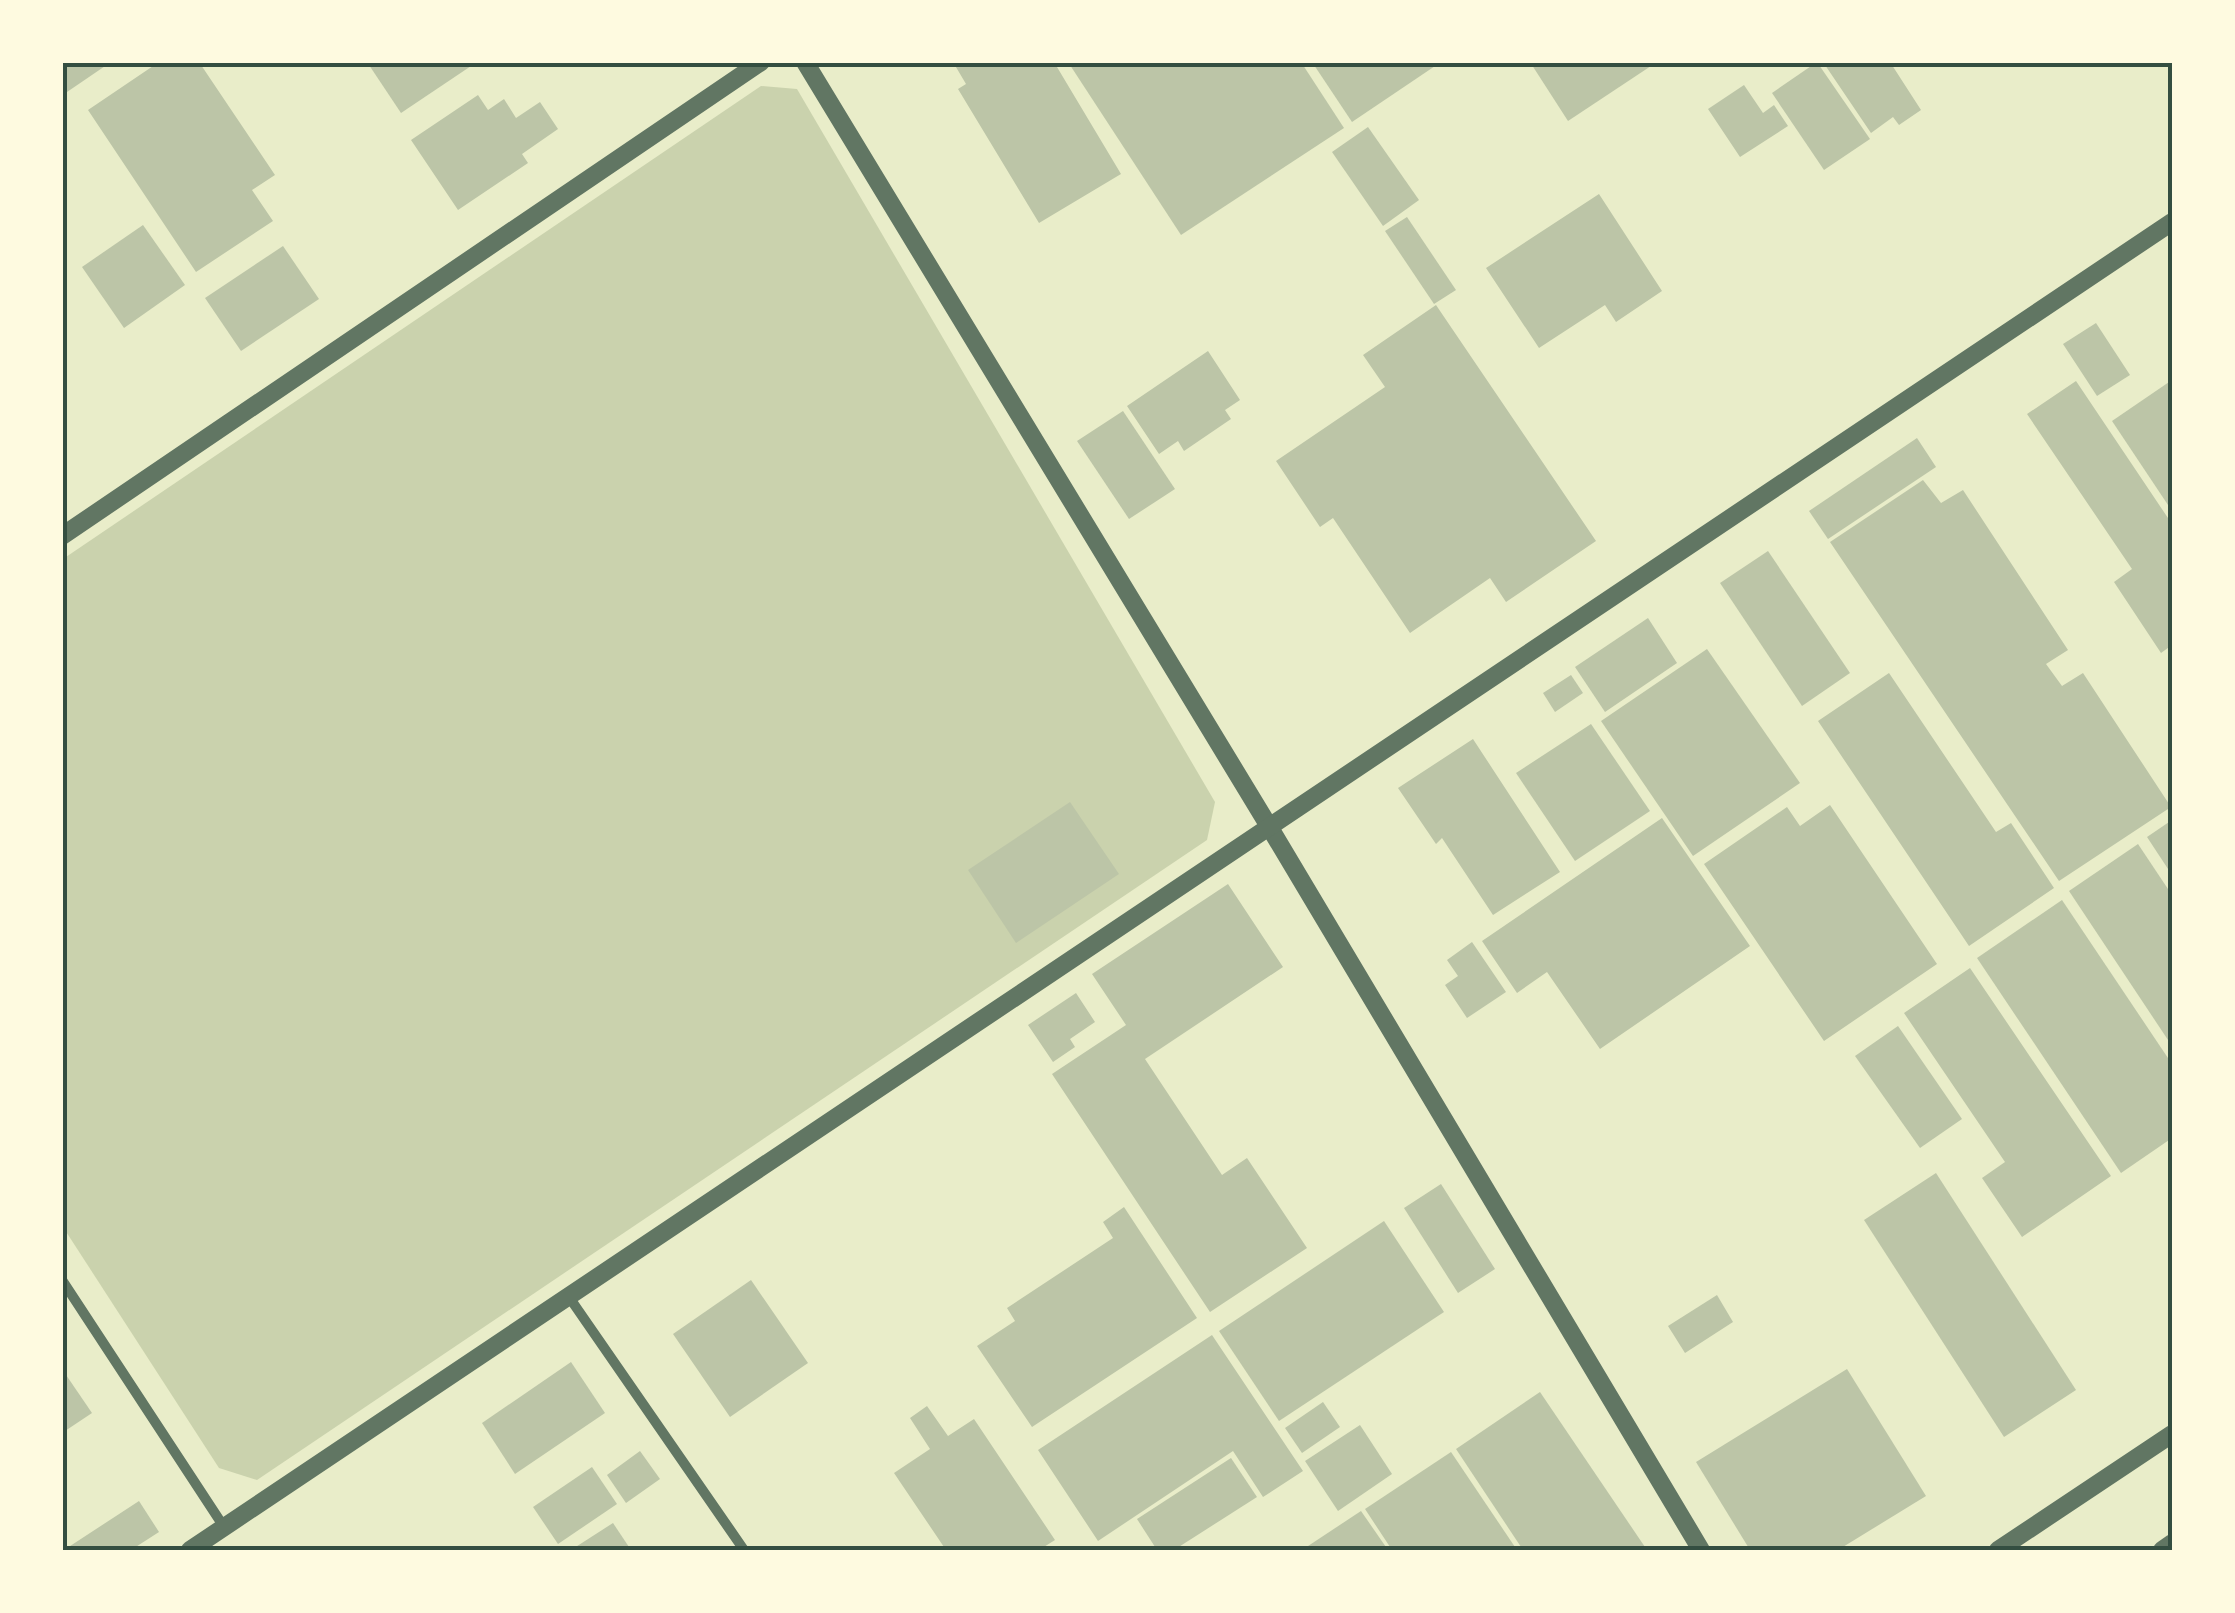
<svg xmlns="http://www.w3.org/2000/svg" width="2235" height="1613" font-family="Quicksand,sans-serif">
<rect width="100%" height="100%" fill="#e9edc9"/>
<path fill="#cad2ad" d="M761,86l36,3 418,713 -8,38 -950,640 -38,-12 -156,-241v-668z"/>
<g fill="#bcc5a7">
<path d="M62,62h49l-44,30 -5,-6z"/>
<path d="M159,62h40l76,113 -23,15 21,31 -77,51 -108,-162z"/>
<path d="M367,62h110l-76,51z"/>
<path d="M953,62h101l67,112 -82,49 -81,-134 8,-5z"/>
<path d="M1068,62h233l43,66 -163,107z"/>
<path d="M1312,62h129l-89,60z"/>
<path d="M1530,62h127l-89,59z"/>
<path d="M1817,62l53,77 -46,31 -52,-77z"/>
<path d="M1823,62h67l31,48 -22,15 -6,-8 -22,16z"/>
<path d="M1744,85l19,28 11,-8 14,21 -48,31 -32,-48z"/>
<path d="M478,95l10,15 16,-11 12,19 24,-16 18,27 -36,25 6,9 -70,47 -47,-70z"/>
<path d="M1368,127l51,73 -36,26 -51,-74z"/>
<path d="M1599,194l63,97 -46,31 -11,-17 -66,43 -53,-80z"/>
<path d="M1407,217l49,73 -22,14 -49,-73z"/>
<path d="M143,225l42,60 -61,43 -42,-61z"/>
<path d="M283,246l36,53 -78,52 -36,-53z"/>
<path d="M1436,305l160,236 -90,61 -16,-24 -80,55 -77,-115 -13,9 -44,-66 109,-74 -22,-32z"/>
<path d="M2096,323l34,52 -33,21 -34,-52z"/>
<path d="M1208,351l32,49 -15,10 6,9 -47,32 -6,-10 -19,13 -32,-48z"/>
<path d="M2172,380v131l-60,-90z"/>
<path d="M2076,381l96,143v121l-11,8 -47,-71 18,-13 -105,-155z"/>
<path d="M1123,411l52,78 -46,30 -52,-78z"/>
<path d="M1917,438l19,29 -108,72 -19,-28z"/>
<path d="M1923,480l18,23 22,-13 105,160 -22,14 16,22 21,-13 88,134 -112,74 -229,-339z"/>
<path d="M1768,551l82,122 -48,33 -82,-123z"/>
<path d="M1648,618l29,45 -72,49 -30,-45z"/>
<path d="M1707,649l93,134 -107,73 -92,-135z"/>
<path d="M1889,673l107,159 15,-9 43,65 -85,58 -151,-225z"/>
<path d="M1571,675l12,18 -28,19 -12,-19z"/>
<path d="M1591,724l59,87 -75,50 -59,-88z"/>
<path d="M1473,739l87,133 -67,43 -51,-77 -6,6 -38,-56z"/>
<path d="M1070,802l49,72 -103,69 -48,-73z"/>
<path d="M1830,805l107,159 -113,77 -120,-177 83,-57 13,19z"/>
<path d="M1662,818l88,128 -150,103 -53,-77 -30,21 -35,-52z"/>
<path d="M2172,820v55l-25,-38z"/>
<path d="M2138,844l34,51v151l-103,-155z"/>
<path d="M1228,884l55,83 -138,92 77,116 25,-17 60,90 -97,64 -158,-238 74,-49 -34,-51z"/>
<path d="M2062,900l110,164v74l-51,35 -144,-215z"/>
<path d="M1472,942l34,50 -39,26 -22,-33 13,-9 -11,-16z"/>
<path d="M1970,968l141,208 -89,61 -40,-59 23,-16 -101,-149z"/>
<path d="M1076,993l19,29 -25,17 5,8 -22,15 -25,-37z"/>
<path d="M1898,1026l64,93 -42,29 -65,-92z"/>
<path d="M1936,1173l140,217 -72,47 -140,-217z"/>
<path d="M1441,1184l54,85 -37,24 -54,-85z"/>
<path d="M1124,1207l73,111 -165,109 -55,-81 38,-25 -8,-13 106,-70 -10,-16z"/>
<path d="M1384,1221l60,91 -165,109 -60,-90z"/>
<path d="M751,1280l57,83 -78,54 -57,-83z"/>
<path d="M1717,1295l16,27 -48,31 -17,-27z"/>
<path d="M1212,1335l91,136 -40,26 -30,-46 -135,90 -60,-91z"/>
<path d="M571,1362l34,51 -90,61 -33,-51z"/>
<path d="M62,1369l30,44 -30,20z"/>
<path d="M1847,1369l79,127 -88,54h-88l-54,-88z"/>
<path d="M1540,1392l107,158h-124l-67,-101z"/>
<path d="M1323,1402l17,25 -38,26 -17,-25z"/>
<path d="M927,1406l21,30 26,-17 81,121 -16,10h-93l-52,-77 36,-24 -20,-31z"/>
<path d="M1360,1425l32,49 -54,37 -33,-50z"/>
<path d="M640,1451l20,28 -34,24 -19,-28z"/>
<path d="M1451,1452l66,98h-125l-27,-41z"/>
<path d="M1231,1458l26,39 -83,53h-17l-20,-31z"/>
<path d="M592,1467l25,37 -59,40 -25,-37z"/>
<path d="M139,1501l20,31 -28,18h-67z"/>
<path d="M1361,1511l27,39h-86z"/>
<path d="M613,1523l18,27h-60z"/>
</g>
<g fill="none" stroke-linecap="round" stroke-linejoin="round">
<g stroke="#617663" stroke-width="10">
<path d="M62,1280l162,247"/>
<path d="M569,1297l175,253"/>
</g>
<g stroke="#617663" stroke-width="18">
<path d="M805,62l465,766 431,722"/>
<path d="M62,536l699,-474"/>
<path d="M190,1550l1982,-1328"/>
<path d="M1998,1550l174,-116"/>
<path d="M2162,1550l10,-7"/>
</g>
</g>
<rect width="2235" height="1613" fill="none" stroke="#fefae0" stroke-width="130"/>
<rect x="65" y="65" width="2105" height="1483" fill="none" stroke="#344e41" stroke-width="4"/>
</svg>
